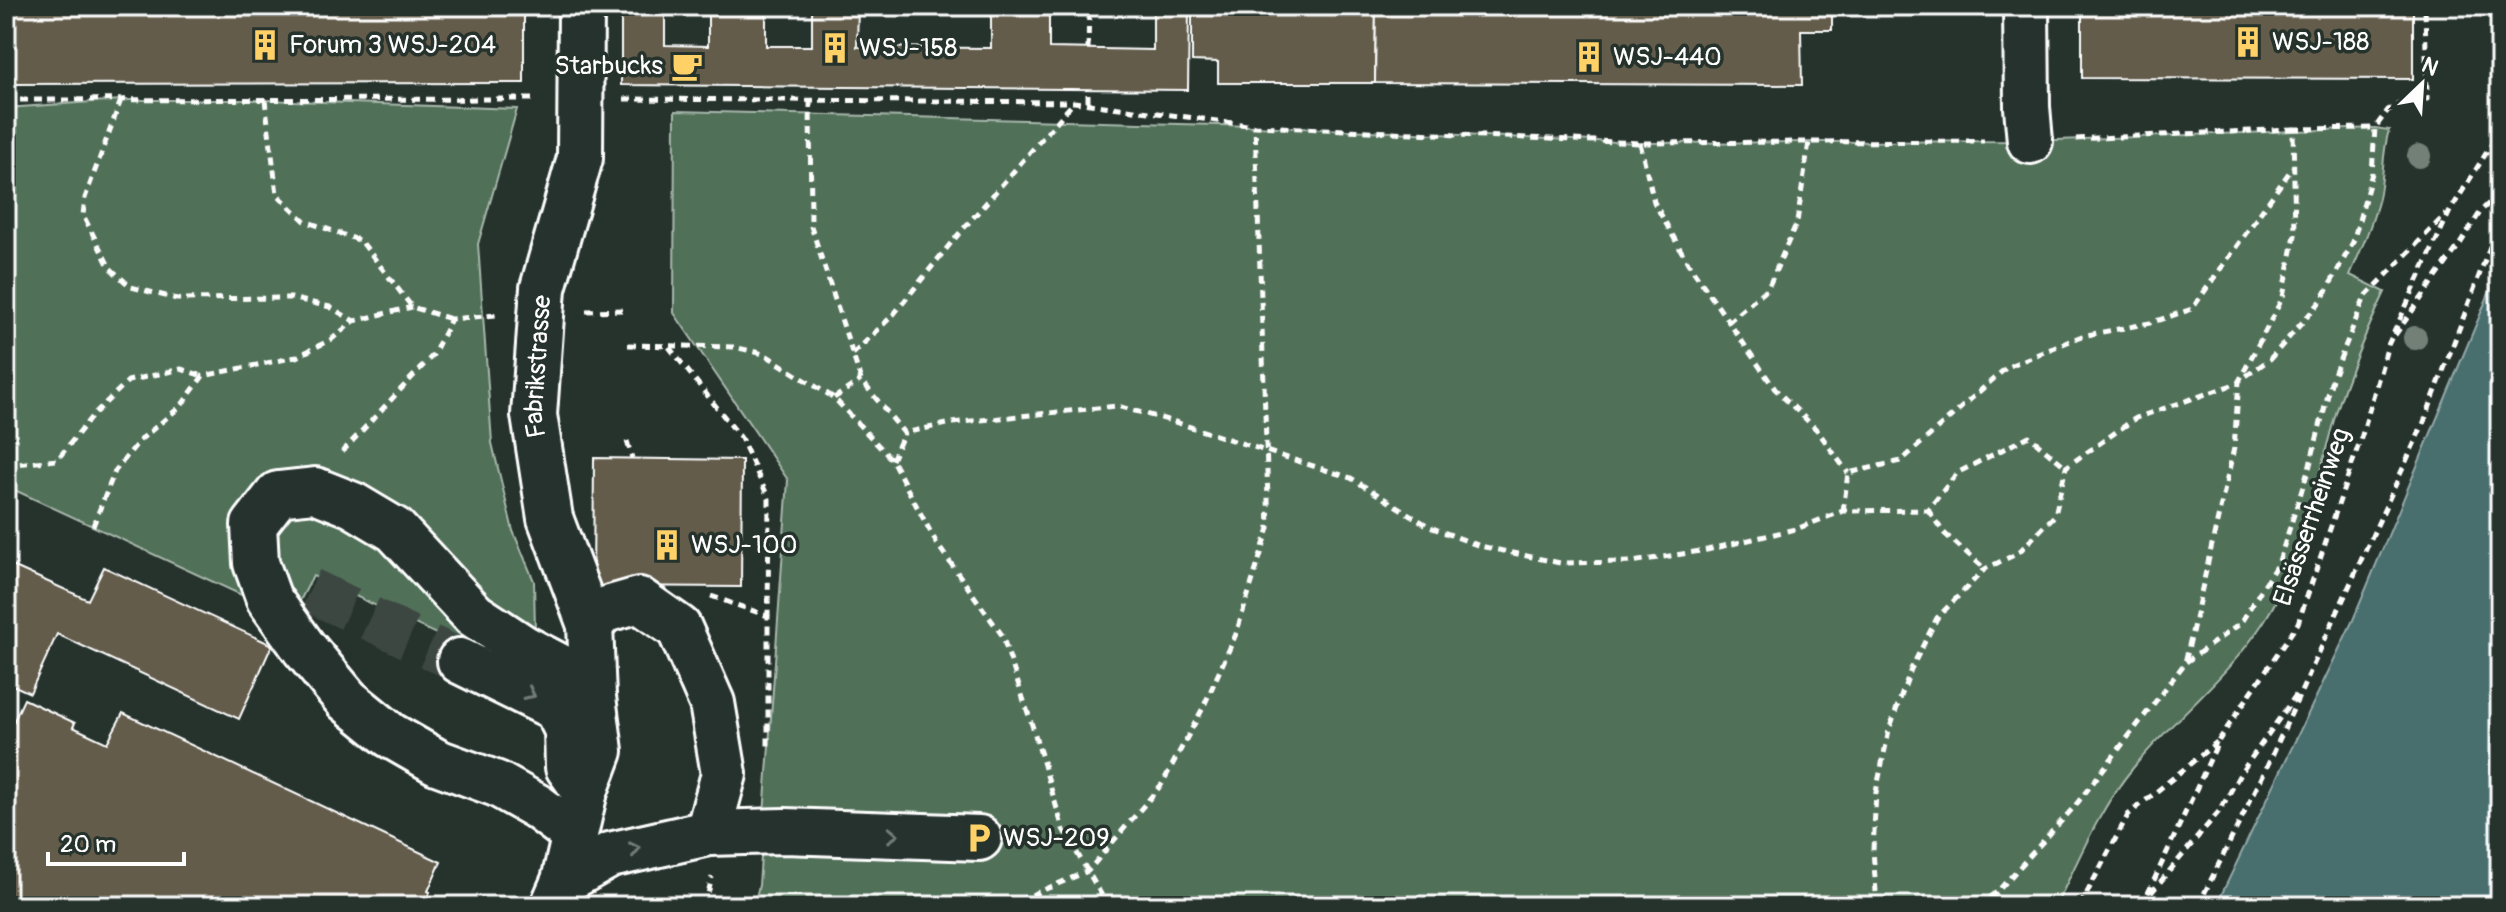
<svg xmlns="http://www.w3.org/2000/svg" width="2506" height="912" font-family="Pangolin,sans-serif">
<rect width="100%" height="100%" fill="#26332d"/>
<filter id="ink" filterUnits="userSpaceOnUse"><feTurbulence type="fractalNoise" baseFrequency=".0125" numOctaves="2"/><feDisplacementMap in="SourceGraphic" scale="16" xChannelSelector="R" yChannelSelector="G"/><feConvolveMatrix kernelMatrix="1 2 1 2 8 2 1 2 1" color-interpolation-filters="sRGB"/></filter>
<g filter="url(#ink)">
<g fill="#517059" stroke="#a8b8ac" stroke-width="2">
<path d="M121,100h144l252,9 -39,135 14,199 21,88 21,50 2,100 -223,-105 -22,42 -285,-132v-378z"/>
<path d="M675,111l580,15 385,17 390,-2 345,-13 14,2c-7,22 -5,46 -10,68 -7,27 -18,52 -29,77l35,17c-18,38 -35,77 -48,118 -22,71 -32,149 -74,213 -35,54 -89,95 -130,145 -34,41 -54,91 -77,138h-1302l5,-21 29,-405 -114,-167z"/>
</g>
<path fill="#496e6e" stroke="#92a8a8" stroke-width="2" d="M2500,267v639h-284l137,-286z"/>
<g fill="#635c4c" stroke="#fff" stroke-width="2">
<path d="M6,6h518v77l-518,1z"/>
<path d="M621,6h44v39l43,1v-40h58v40h46v-40h46l-1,41 134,1v-42h58v42l104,2v-44h36l-1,84 -567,-5z"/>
<path d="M1192,6h184l-1,77h-157v-21l-26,-1z"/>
<path d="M1376,6h456v24h-31l1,55 -427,-2z"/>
<path d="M2082,6h331v73l-331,-1z"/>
<path d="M594,458l148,2 -1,127 -148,-1z"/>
<path d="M6,563l82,37 16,-33 168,78 -33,74 -182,-85 -27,59 -24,-11z"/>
<path d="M24,699l51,24 -2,4 34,16 16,-30 318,149 -13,29 2,1 -7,14h-417v-168z"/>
</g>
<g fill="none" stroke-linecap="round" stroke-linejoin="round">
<path stroke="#3c4742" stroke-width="44" stroke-dasharray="44 22" stroke-linecap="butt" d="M310,590l150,71"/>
<defs>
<g id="minor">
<path d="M2026,6l1,101 3,34"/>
<path d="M590,625l14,-15 35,-10 40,28 33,75 12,71 -16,59"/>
<path d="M460,661l96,47 11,22 1,37 17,24"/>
<path d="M575,835l-37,-28 -41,-23 -60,-22 -47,-27 -43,-35 -43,-52 -35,-49 -13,-36 -2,-38 24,-31 37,-4 38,15 42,25 79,85 50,33 48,25 21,24"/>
<path d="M564,881l46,-26 98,-22 77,-2 194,7"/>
<path id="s1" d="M553,906l11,-25 21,-90 15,-40 -7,-54 -3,-72 -40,-107 -16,-103 9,-127 37,-130 1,-152"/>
</g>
</defs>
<use href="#minor" stroke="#fff" stroke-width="50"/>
<g stroke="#fff" stroke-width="5" stroke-dasharray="8 6" stroke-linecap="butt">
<path d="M1088,49l1,-43"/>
<path d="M624,99l450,3 181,24 385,17 344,-2"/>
<path d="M6,100l532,-1"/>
<path d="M121,100l-36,98 -2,17 27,53 21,19 46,12 114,-1 39,9 24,14"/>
<path d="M265,100l12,94 28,27 56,20 51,66 39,12"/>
<path d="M810,100l1,126 50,154 43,53 48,-10 165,-17 58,16 176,56 79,49 50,19 80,17 72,-1 75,-12 92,-22 44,-17 85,-1 29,-37 72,-37 37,31"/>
<path d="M1088,102v-13"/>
<path d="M2293,129l82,-1"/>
<path d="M1640,143l14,59 34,61 87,126 42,41 31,43"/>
<path d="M586,311l41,-1"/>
<path d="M1728,322l40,-34 29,-66 12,-80"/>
<path d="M2395,335l63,-88 23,-36 19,-19"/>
<path d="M628,345l106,2 30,7 70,44 58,62 45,84 65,91 31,93 30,101 45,77"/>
<path d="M669,347l72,91 28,61 -1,117"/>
<path d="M853,354l41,-40 57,-71 122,-140"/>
<path d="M834,398l27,-18"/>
<path d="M627,441l5,17"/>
<path d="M342,452l91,-97 18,-36 45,-4"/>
<path d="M892,460l12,-27"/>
<path d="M6,465l51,-5 36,-45 35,-34 53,-12 22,7"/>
<path d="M1928,510l16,23 41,36"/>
<path d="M1843,511l5,-38 53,-12 106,-94 75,-31 68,-13 42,-14 101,-142"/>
<path d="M93,526l22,-55 25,-31 41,-34 22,-30 93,-19 36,-18 22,-18 58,-14"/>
<path d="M711,596l57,20v133"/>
<path d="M2186,662l54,-38 39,-63 31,-96 22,-86 33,-82 81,-83"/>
<path d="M2151,893l70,-84 19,-35 56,-79"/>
<path d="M705,906l7,-29"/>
<path d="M1006,906l82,-35 74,-87 41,-76 33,-74 33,-106 -14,-402"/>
<path d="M1877,906l-4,-56 3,-58 13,-62 22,-61 26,-51 48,-49 33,-16 37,-38 11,-48 70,-49 102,-35 45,-86 12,-62 -2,-106 -219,10"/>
<path d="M1979,906l18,-14 78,-86 110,-143 49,-215 5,-67 31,-22 51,-58 32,-59 19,-69 3,-45 13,-18 20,-11h19l-2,-93"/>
<path d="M2080,906l48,-91 90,-74"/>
<path d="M2142,906l77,-166 79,-117 64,-188 26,-90 62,-134 50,-80"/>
<path d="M2198,906l67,-135 159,-349 76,-202"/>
</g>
<use href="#minor" stroke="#26332d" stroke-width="44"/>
</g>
<g fill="#728077">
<circle cx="2419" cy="156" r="12"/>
<circle cx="2415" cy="338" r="12"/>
</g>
<defs><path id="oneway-chevron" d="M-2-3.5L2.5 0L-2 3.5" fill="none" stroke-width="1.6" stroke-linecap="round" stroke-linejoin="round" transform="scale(2)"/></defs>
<g stroke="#727a76">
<use href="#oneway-chevron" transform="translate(530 694) rotate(27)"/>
<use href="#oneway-chevron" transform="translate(893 835) rotate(2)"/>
<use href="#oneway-chevron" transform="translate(635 849) rotate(-12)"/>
</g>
</g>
<defs>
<symbol id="building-bare" viewBox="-9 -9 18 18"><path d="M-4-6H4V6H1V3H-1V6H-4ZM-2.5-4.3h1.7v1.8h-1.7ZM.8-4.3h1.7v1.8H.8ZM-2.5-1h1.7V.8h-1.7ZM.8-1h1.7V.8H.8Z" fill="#ffd166" stroke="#26332d" stroke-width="2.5" paint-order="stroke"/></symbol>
<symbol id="cafe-bare" viewBox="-9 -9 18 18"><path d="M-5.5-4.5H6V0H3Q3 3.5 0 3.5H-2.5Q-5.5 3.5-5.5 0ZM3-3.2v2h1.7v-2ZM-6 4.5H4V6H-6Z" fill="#ffd166" stroke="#26332d" stroke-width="2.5" paint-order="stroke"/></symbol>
<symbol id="parking-bare" viewBox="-9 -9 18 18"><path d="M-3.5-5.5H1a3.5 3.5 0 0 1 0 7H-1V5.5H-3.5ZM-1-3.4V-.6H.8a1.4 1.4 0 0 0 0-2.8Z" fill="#ffd166" stroke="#26332d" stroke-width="2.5" paint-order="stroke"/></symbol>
</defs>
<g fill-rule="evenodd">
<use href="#building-bare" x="2226" y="20" width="44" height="44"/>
<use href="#building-bare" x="243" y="23" width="44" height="44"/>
<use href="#building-bare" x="813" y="26" width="44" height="44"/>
<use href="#building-bare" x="1567" y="35" width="44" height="44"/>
<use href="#cafe-bare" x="665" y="44" width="44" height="44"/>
<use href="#building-bare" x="645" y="523" width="44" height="44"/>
<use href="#parking-bare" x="957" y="816" width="44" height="44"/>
</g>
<g text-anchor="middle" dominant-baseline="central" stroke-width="7" stroke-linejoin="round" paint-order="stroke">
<g font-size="26" fill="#fff" stroke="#26332d" text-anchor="start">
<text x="2272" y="42">WSJ-188</text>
<text x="289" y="45">Forum 3 WSJ-204</text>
<text x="859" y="48">WSJ-158</text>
<text x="1613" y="57">WSJ-440</text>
<text x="663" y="66" text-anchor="end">Starbucks</text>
<text x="691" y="545">WSJ-100</text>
<text x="1003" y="838">WSJ-209</text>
</g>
<g font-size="26" fill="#fff" stroke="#26332d">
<text stroke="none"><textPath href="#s1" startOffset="556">Fabrikstrasse</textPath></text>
<text transform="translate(2312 517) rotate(-71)">Elsässerrheinweg</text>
</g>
</g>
<rect width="2506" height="912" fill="none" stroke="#26332d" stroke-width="32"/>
<rect x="16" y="16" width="2474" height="880" fill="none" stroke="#fff" stroke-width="3" filter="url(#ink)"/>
<g transform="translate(2422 84) rotate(25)" stroke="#26332d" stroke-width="6" paint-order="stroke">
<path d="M0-6L14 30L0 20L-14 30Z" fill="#ffffff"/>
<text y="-12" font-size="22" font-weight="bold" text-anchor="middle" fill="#ffffff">N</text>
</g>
<path d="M48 852v12h136v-12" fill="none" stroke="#ffffff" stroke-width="4"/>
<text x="60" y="852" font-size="24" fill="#ffffff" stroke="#26332d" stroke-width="6" paint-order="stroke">20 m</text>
</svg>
